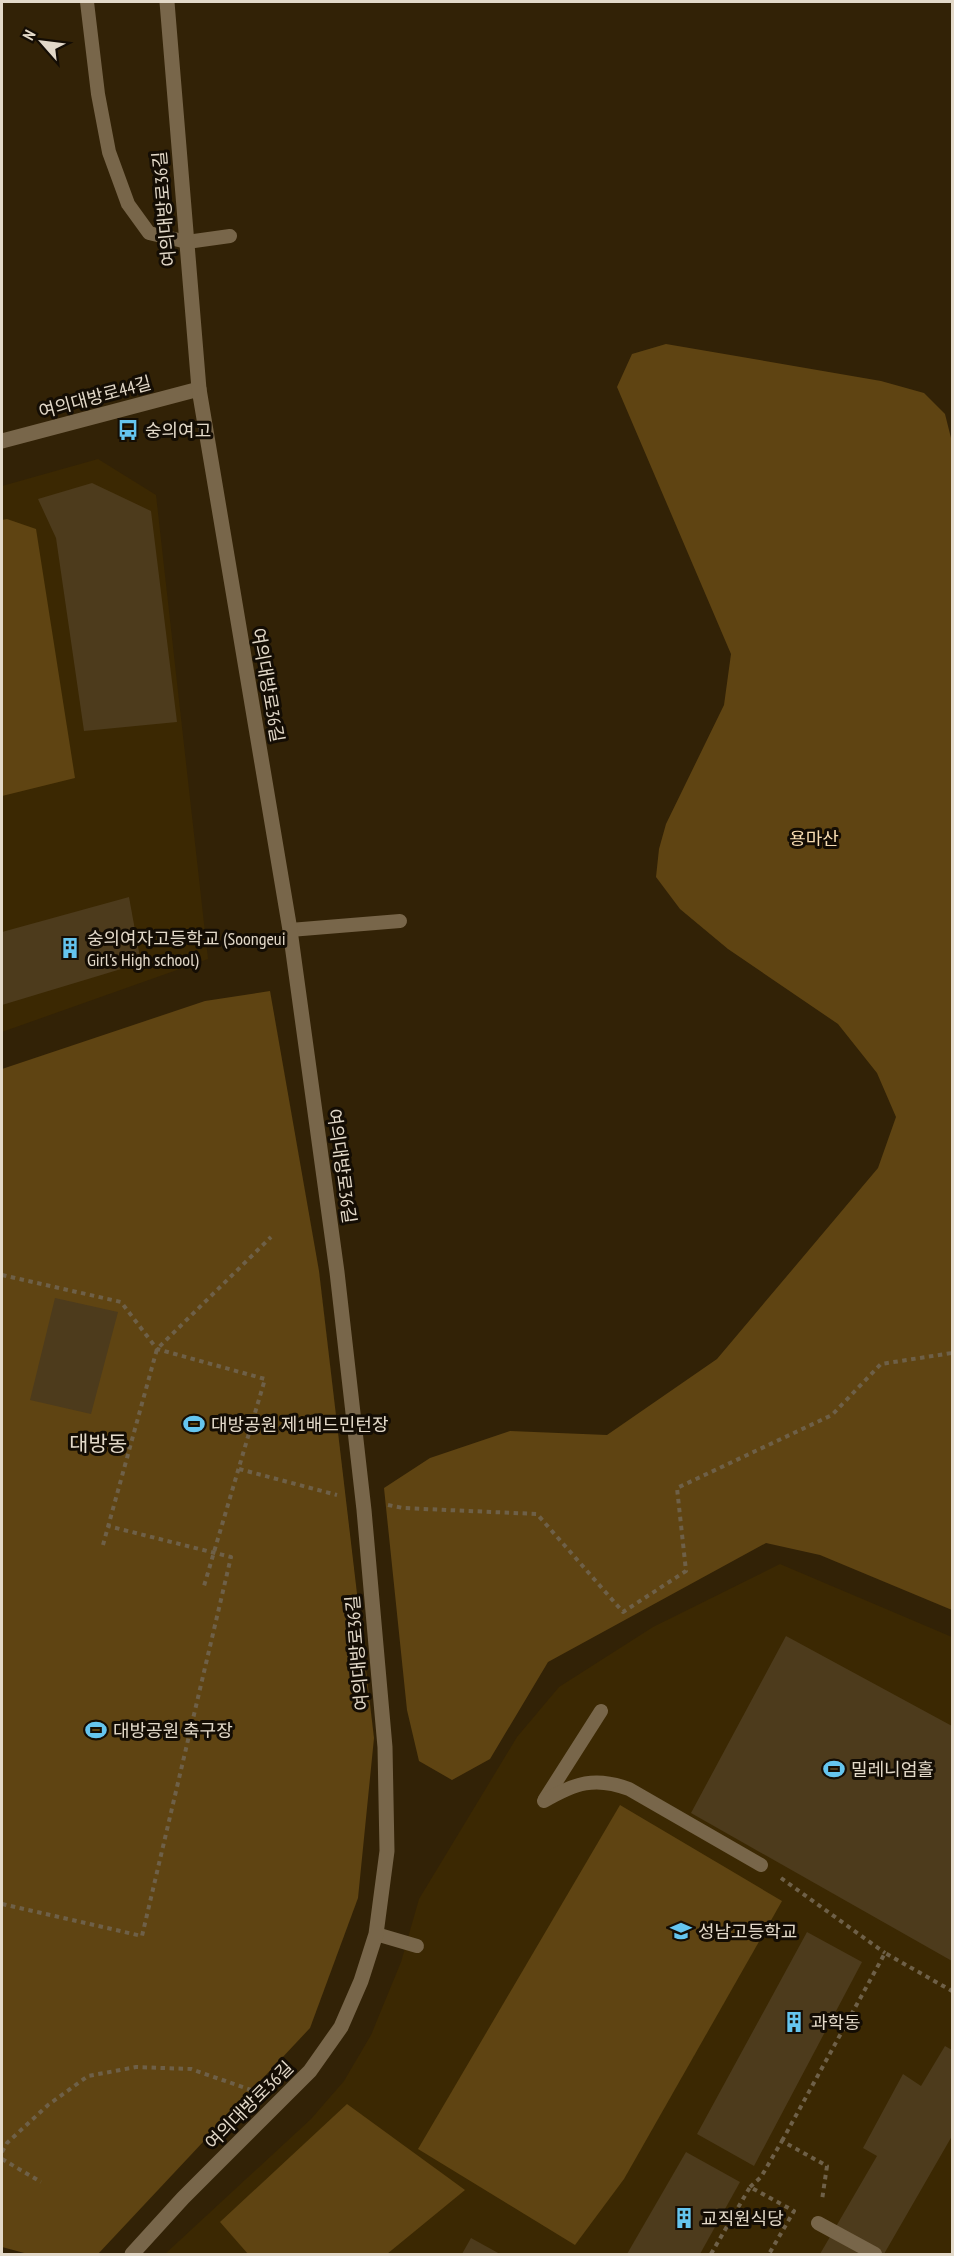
<svg xmlns="http://www.w3.org/2000/svg" width="954" height="2256" font-family="'PT Sans Narrow','Noto Sans KR',sans-serif">
<rect width="100%" height="100%" fill="#322206"/>
<g fill="#3b2802">
<path d="M98,459l58,36 52,464 -206,73v-546z"/>
<path d="M780,1564l172,73v617h-787l146,-135 33,-38 27,-46 30,-73 18,-63 98,-162 42,-50 94,-60z"/>
</g>
<g fill="#5f4412">
<path d="M666,344l215,37 43,12 21,21 7,28v1168l-132,-55 -54,-12 -218,119 -58,97 -38,21 -33,-19 -12,-51 -23,-222 46,-30 80,-27 97,4 110,-76 161,-191 18,-51 -19,-44 -39,-49 -110,-75 -48,-40 -24,-32 3,-28 7,-25 58,-119 7,-51 -114,-267 15,-33z"/>
<path d="M7,519l29,10 39,249 -73,18v-276z"/>
<path d="M270,991l49,280 55,467 -16,160 -48,130 -212,226h-70l-26,-7v-1178l203,-68z"/>
<path d="M620,1805l162,96 -158,278 -49,66 -157,-96z"/>
<path d="M347,2104l118,86 -78,64h-139l-28,-32z"/>
</g>
<g fill="#4d3b1c">
<path d="M92,483l59,28 26,211 -93,9 -28,-193 -18,-39z"/>
<path d="M129,897l12,66 -139,42v-73z"/>
<path d="M55,1298l63,14 -27,102 -61,-14z"/>
<path d="M786,1636l166,90v235l-261,-148z"/>
<path d="M807,1932l55,30 -108,204 -57,-32z"/>
<path d="M945,2046l7,4v86l-68,118h-64l57,-98 -14,-8 40,-74 18,12z"/>
<path d="M686,2152l54,30 -40,72h-73z"/>
<path d="M471,2238l29,16h-38z"/>
</g>
<g fill="none" stroke-linecap="round" stroke-linejoin="round">
<g stroke="#6e6048" stroke-width="4" stroke-dasharray="4.5 4.5" stroke-linecap="butt">
<path d="M2,1275l119,27 36,47 108,30 -61,207"/>
<path d="M239,1469l98,26"/>
<path d="M388,1505l15,3 134,6 86,98 63,-41 -9,-83 155,-73 49,-51 71,-11"/>
<path d="M103,1545l54,-196 114,-112"/>
<path d="M781,1878l104,75"/>
<path d="M2,1904l140,32 89,-379 -123,-31"/>
<path d="M782,2141l103,-188 67,38"/>
<path d="M2,2152l5,-9 41,-38 40,-29 48,-9 55,2 60,21"/>
<path d="M2,2159l39,23"/>
<path d="M750,2187l11,-10 21,-36 45,25 -5,34"/>
<path d="M711,2254l39,-67 44,24 -25,43"/>
</g>
<g stroke="#78664a" stroke-width="14">
<path d="M87,2l11,92 11,58 19,52 21,29 38,9 43,-6"/>
<path d="M290,930l110,-9"/>
<path d="M545,1799l56,-88"/>
<path d="M544,1801c31,-18 51,-25 85,-12l132,76"/>
<path d="M376,1934l41,12"/>
<path d="M818,2223l57,31"/>
</g>
<g stroke="#78664a" stroke-width="15">
<path d="M2,441l197,-52"/>
<path d="M132,2254l51,-56 127,-127 31,-44 20,-46 15,-47 11,-83 -2,-104 -21,-237 -27,-238 -47,-342 -91,-541 -32,-387"/>
</g>
</g>
<defs>
<symbol id="bus-bare" viewBox="-9 -9 18 18"><path d="M-5-6H5V4H4V6H2V4H-2V6H-4V4H-5ZM-3.5-4V0h7V-4ZM-3.5 1.2v1.5H-2V1.2ZM2 1.2v1.5H3.5V1.2Z" fill="#65c5ef" stroke="#140d04" stroke-width="2.5" paint-order="stroke"/></symbol>
<symbol id="building-bare" viewBox="-9 -9 18 18"><path d="M-4-6H4V6H1V3H-1V6H-4ZM-2.5-4.3h1.7v1.8h-1.7ZM.8-4.3h1.7v1.8H.8ZM-2.5-1h1.7V.8h-1.7ZM.8-1h1.7V.8H.8Z" fill="#65c5ef" stroke="#140d04" stroke-width="2.5" paint-order="stroke"/></symbol>
<symbol id="stadium-bare" viewBox="-9 -9 18 18"><path d="M0-5a6.5 5 0 1 0 0 10a6.5 5 0 1 0 0-10ZM-3.5-1.8h7v3.6h-7Z" fill="#65c5ef" stroke="#140d04" stroke-width="2.5" paint-order="stroke"/></symbol>
<symbol id="school-bare" viewBox="-9 -9 18 18"><path d="M0-5L7-2L0 1L-7-2ZM-4 1L0 2.5L4 1V4Q0 6-4 4Z" fill="#65c5ef" stroke="#140d04" stroke-width="2.5" paint-order="stroke"/></symbol>
</defs>
<g fill-rule="evenodd">
<use href="#bus-bare" x="113" y="415" width="30" height="30"/>
<use href="#building-bare" x="55" y="933" width="30" height="30"/>
<use href="#stadium-bare" x="179" y="1409" width="30" height="30"/>
<use href="#stadium-bare" x="81" y="1715" width="30" height="30"/>
<use href="#stadium-bare" x="819" y="1754" width="30" height="30"/>
<use href="#school-bare" x="666" y="1916" width="30" height="30"/>
<use href="#building-bare" x="779" y="2007" width="30" height="30"/>
<use href="#building-bare" x="669" y="2203" width="30" height="30"/>
</g>
<g text-anchor="middle" dominant-baseline="central" stroke-width="6" stroke-linejoin="round" paint-order="stroke">
<g font-size="18" fill="#e3d9c9" stroke="#140d04">
<text transform="translate(164 209) rotate(-95)">여의대방로36길</text>
<text transform="translate(95 397) rotate(-15)">여의대방로44길</text>
<text transform="translate(268 685) rotate(80)">여의대방로36길</text>
<text transform="translate(342 1166) rotate(82)">여의대방로36길</text>
<text transform="translate(357 1653) rotate(-95)">여의대방로36길</text>
<text transform="translate(249 2105) rotate(-45)">여의대방로36길</text>
</g>
<g font-size="18" fill="#e3d9c9" stroke="#140d04" text-anchor="start">
<text x="145" y="430">숭의여고</text>
<text x="87" y="938">숭의여자고등학교 (Soongeui<tspan x="87" dy="21">Girl's High school)</tspan></text>
<text x="211" y="1424">대방공원 제1배드민턴장</text>
<text x="113" y="1730">대방공원 축구장</text>
<text x="851" y="1769">밀레니엄홀</text>
<text x="698" y="1931">성남고등학교</text>
<text x="811" y="2022">과학동</text>
<text x="701" y="2218">교직원식당</text>
</g>
<g font-size="18" fill="#fadfb4" stroke="#140d04">
<text x="814" y="838">용마산</text>
</g>
<g font-size="21" fill="#e3d9c9" stroke="#140d04">
<text x="98" y="1443">대방동</text>
</g>
</g>
<rect width="954" height="2256" fill="none" stroke="#e3d9c9" stroke-width="6"/>
<g transform="translate(42 42) rotate(298)" stroke="#140d04" stroke-width="4.5" paint-order="stroke">
<path d="M0-4.5L10 22L0 15L-10 22Z" fill="#e3d9c9"/>
<text y="-9" font-size="16" font-weight="bold" text-anchor="middle" fill="#e3d9c9">N</text>
</g>
</svg>
